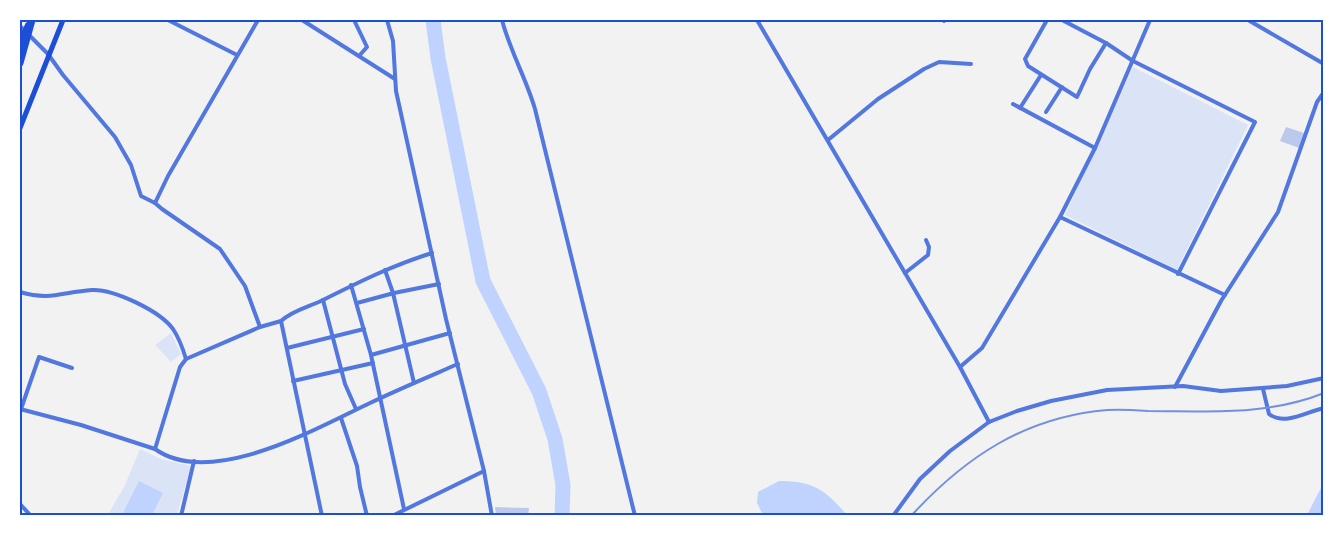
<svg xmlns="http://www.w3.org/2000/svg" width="1343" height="535" font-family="'DejaVu Sans',sans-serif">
<rect width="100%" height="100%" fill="#f2f2f2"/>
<g fill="#dbe4f7">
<path d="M1133,67l115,58 -71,145 -112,-55z"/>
<path d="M171,333l10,21 -10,8 -16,-17z"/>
<path d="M140,449l21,10 30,7 -14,49 -70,1 17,-29z"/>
</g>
<g fill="#bfd3fe">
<path d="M139,481l24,12 -11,22h-30z"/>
<path d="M779,481c35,0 46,9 68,34h-84l-6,-12 1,-11z"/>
<path d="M1323,484v31h-16z"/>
</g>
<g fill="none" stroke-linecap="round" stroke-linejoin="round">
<path stroke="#bfd3fe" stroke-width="15" d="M433,20l5,38 45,223 56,110 16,48 8,46 -1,31"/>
</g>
<g fill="#bdc9ec">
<path d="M1286,127l18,6 -5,15 -19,-7z"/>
<path d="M495,507l34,1 -1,8h-32z"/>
</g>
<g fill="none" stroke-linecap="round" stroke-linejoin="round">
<g stroke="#5277de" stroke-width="4">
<path d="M168,20l69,35"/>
<path d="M302,20l93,59"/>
<path d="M354,20l13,27 -8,9"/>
<path d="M387,20l6,21 3,50 50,228 38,152 8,45"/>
<path d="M502,20c8,31 24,58 33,89l100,407"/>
<path d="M757,20l203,347 29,55"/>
<path d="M1047,20l-22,39 3,7 49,31 13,-28 16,-26"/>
<path d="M1062,20l44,23 27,18 122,61 -77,152"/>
<path d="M1248,20l76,44"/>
<path d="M944,21v-1"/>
<path d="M20,26l28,28 15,21 52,62 16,28 10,31 14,7 7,6 58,40 25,37 15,41 21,-6 41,195"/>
<path d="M1013,104l82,44"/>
<path d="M1020,108l21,-33"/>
<path d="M1046,112l16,-25"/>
<path d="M828,140l50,-41 46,-30 15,-7 32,2"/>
<path d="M155,203l13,-27 90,-156"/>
<path d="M1060,217l165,78"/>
<path d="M385,270l8,23 21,90"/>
<path d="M905,273l23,-18 1,-8 -3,-7"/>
<path d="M351,285l20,70 33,154"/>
<path d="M20,292c31,9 42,0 72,-2 22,-1 68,21 81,39 6,9 10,20 13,30l74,-32"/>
<path d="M323,300l22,84 11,25"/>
<path d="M357,303l37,-10 45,-9"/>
<path d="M281,321c12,-11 28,-14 42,-21 36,-18 70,-35 109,-47"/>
<path d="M287,348l77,-19"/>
<path d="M371,355l79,-22"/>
<path d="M960,367l22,-19 78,-131 35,-69 55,-128"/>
<path d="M293,381l80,-18"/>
<path d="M1175,387l46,-86 57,-89 39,-110 7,-10"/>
<path d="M1263,389l6,25c16,12 37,-2 55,-6"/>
<path d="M20,409l61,16 74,24 25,-82 6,-8"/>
<path d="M21,409l18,-52 33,11"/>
<path d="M341,418l16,48 3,21 7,29"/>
<path d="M155,449c56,40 162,-21 215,-46 29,-14 58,-26 88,-39"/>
<path d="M20,504l11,12"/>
<path d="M181,516l13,-55"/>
<path d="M392,516l92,-45"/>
<path d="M893,516l27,-37 30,-28 39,-29 28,-11 34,-10 56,-11 76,-4 38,5 66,-5 37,-8"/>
</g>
<path stroke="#1d4ed8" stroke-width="5" d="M20,128l43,-108"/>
<path stroke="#1d4ed8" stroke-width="6" d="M20,43l8,-18"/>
<path stroke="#1d4ed8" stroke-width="7" d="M20,63l12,-43"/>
<path stroke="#7290e2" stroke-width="2" d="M911,516c54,-59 114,-99 196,-106 13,-1 27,0 41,1 59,0 119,5 176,-18"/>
</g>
<rect width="1343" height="535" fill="none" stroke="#ffffff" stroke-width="42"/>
<rect x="21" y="21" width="1301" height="493" fill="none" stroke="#1d4ed8" stroke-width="2"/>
</svg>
